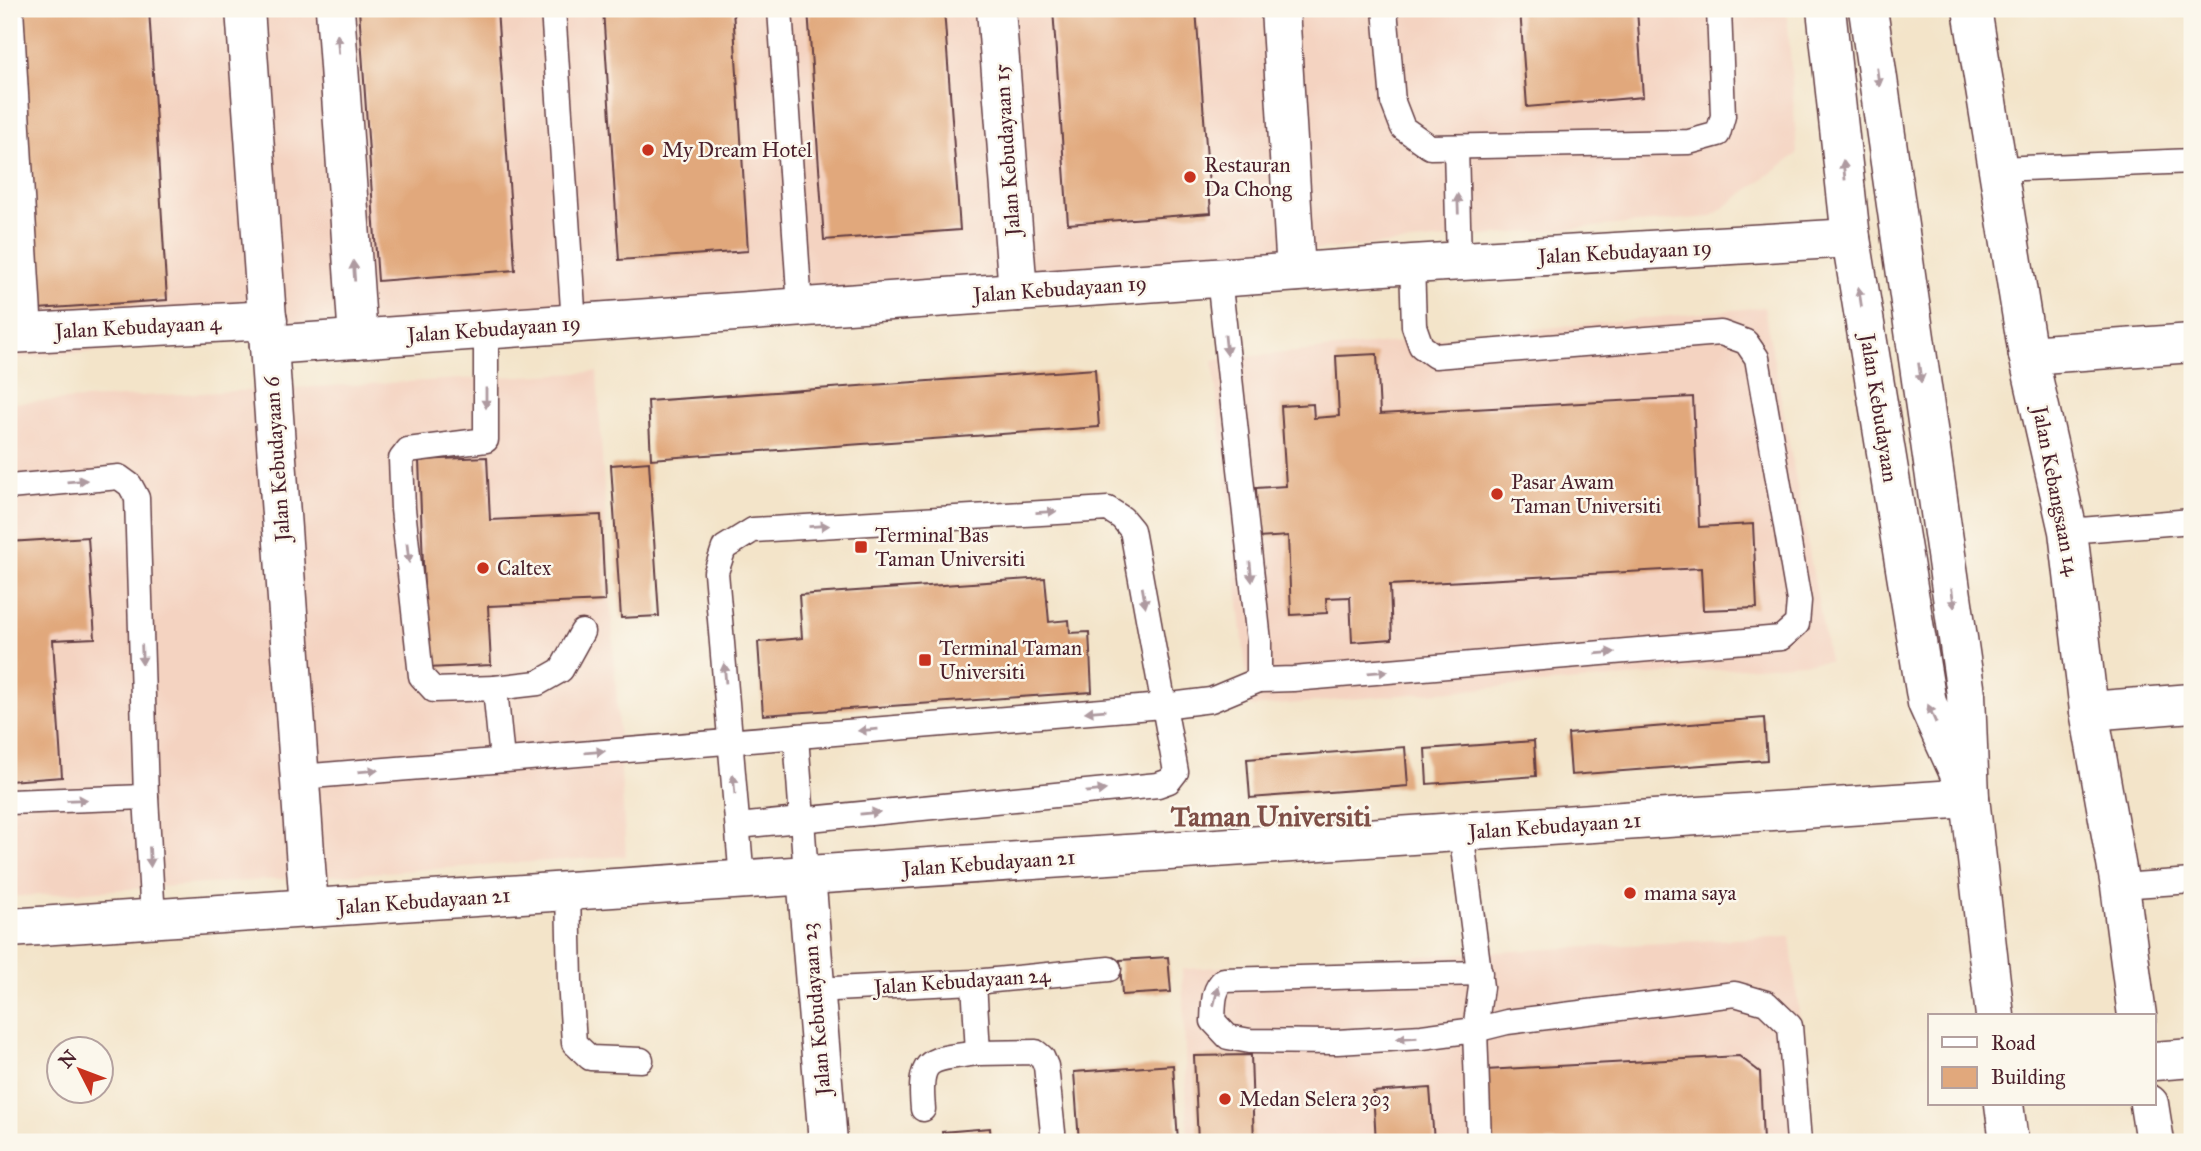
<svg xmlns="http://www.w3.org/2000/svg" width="2201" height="1151" font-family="'IM FELL Great Primer',serif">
<rect width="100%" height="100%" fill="#fbf7ec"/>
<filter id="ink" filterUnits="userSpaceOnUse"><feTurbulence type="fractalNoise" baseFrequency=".0143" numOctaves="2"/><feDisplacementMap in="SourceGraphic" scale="14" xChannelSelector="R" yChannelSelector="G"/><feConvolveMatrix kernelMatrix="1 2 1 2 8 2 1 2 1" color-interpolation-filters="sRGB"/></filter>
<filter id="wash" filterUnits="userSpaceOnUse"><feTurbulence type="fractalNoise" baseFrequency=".00686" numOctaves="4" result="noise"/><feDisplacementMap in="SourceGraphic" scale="28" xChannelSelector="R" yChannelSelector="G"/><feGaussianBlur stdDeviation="1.57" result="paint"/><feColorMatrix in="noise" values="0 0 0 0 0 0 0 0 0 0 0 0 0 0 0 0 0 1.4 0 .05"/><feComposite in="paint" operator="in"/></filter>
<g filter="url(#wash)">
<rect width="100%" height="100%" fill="#f3e4c9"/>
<g fill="#f4d3c1">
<path d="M9,9h1778l10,145 -86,63 -1702,142z"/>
<path d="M1764,307l65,354 -579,46 -37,-347z"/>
<path d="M597,372l29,484 -617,41v-494z"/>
<path d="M1790,936l24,206h-626l-6,-173z"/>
</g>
<g id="blocks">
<g fill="#e1a87c">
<path d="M19,9h130l18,291 -129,9z"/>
<path d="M359,9h138l18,261 -137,11z"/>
<path d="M603,9h130l15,242 -129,9z"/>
<path d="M808,9h136l16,221 -136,10z"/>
<path d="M1053,9h143l15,204 -143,11z"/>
<path d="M1520,9h117l6,88 -116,10z"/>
<path d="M1377,354l3,60 313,-17 6,130 54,-3 4,84 -54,2 -2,-42 -311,17 2,54 -40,3 -2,-45 -24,1 1,15 -36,2 -3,-79 -30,2 -2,-50 30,-2 -5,-80 32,-2 1,14 25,-2 -3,-60z"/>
<path d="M1095,369l4,58 -448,32 -3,-58z"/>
<path d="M487,457l3,63 111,-5 4,86 -117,5 3,59 -64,3 -8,-208z"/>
<path d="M649,462l10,154 -38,2 -10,-153z"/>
<path d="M88,537l7,101 -42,2 9,137 -53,4v-239z"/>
<path d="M1045,578l4,44 20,-2 1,13 19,-1 3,60 -329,23 -5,-73 44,-4 -3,-43z"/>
<path d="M1764,718l3,42 -196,15 -3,-41z"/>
<path d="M1534,741l2,35 -109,8 -2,-35z"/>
<path d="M1405,747l3,39 -158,12 -3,-39z"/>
<path d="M1168,957l3,35 -49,3 -2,-35z"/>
<path d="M1251,1055l3,87h-56l-4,-86z"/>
<path d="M1739,1056l21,16 3,70h-273l-4,-72z"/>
<path d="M1173,1065l5,77h-99l-5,-70z"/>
<path d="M1430,1088l4,54h-58l-3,-50z"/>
<path d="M990,1128l1,14h-48l-1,-10z"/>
</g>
</g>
</g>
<g filter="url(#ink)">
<use href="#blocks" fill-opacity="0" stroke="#633d43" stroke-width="2"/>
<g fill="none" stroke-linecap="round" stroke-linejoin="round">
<defs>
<g id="service">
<path d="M11,9l19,324"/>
<path d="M553,9l21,315"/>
<path d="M780,9l20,298"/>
<path d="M1385,9l8,93 10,26 27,19 259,-5 29,-8 5,-18 -4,-107"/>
<path d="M1456,147l3,114"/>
<path d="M1997,169l195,-8"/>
<path d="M1219,278l40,363v39l34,-1 488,-41 16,-14 2,-23 -42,-243 -11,-16 -25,-9 -286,23 -14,-10 -7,-20 -2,-62"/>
<path d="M486,330v110l-78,10 -7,9 2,50 18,167 13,14 61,-2 7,72"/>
<path d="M9,487l110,-10 11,8 7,13 9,299 7,121"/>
<path d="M2068,531l124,-10"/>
<path d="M495,688l43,-5 23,-13 21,-38"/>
<path d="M796,736l10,139"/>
<path d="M300,777l863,-71 48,-6 48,-20"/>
<path d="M9,802l137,-5"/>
<path d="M738,826l420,-41 11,-4 7,-9 -44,-242 -10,-12 -14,-9 -355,21 -29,18 -8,24 26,308"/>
<path d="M1461,832l20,155 -6,43 32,-8 228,-28 31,9 24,23 9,116"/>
<path d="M2120,886l72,-5"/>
<path d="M568,891l2,90 4,62 16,15 51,2"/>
<path d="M974,982l4,71 58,-1 6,5 4,9 8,76"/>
<path d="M814,990l160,-8 135,-13"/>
<path d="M923,1109c-5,-55 8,-49 55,-56"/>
<path d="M1479,1142l-4,-112 -53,7 -85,5 -87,-1 -22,-4 -15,-16c1,-15 -1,-31 11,-41l256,-7"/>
</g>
<g id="minor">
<path d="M245,9l64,899"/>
<path d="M335,9l23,330"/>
<path d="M996,9l22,283"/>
<path d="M1280,9l16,263"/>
<path d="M1972,9l56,346 40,176 21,180 31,175 17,130"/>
<path d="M9,334l259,-14"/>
<path d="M269,345l1143,-81 439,-26"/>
<path d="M2028,355l164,-12"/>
<path d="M2089,711l103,-8"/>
<path d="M806,875l22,267"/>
<path d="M2154,1061l38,-3"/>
<path d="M2149,1104l6,38"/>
</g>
<g id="tertiary">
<path d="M1826,9l25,229 76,465 35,77"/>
<path d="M1868,9l98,685 4,104 25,218"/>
<path d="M9,928l1961,-130"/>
<path d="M2004,1104l5,38"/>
</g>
</defs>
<use href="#service" stroke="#633d43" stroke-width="27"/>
<use href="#minor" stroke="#633d43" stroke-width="41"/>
<use href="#tertiary" stroke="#633d43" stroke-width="41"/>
<use href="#service" stroke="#fff" stroke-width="24"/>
<use href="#minor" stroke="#fff" stroke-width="38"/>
<use href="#tertiary" stroke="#fff" stroke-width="38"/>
</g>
<defs><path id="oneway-solid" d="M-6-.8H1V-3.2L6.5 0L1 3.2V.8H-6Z" transform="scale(1.75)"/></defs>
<g fill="#ae9aa0">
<use href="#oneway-solid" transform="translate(338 44) rotate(-94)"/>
<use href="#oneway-solid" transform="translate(1878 77) rotate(82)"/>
<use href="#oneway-solid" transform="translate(1844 170) rotate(-96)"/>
<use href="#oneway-solid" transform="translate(1458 204) rotate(-92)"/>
<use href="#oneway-solid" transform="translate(354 271) rotate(-94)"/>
<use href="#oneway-solid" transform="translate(1860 297) rotate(-99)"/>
<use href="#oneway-solid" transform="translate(1226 345) rotate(84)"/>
<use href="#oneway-solid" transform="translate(1920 373) rotate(82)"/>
<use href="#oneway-solid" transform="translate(486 398) rotate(90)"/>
<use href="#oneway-solid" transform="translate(77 481) rotate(-5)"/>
<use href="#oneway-solid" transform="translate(1046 512) rotate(-3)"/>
<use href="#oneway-solid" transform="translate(819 526) rotate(-3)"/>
<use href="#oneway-solid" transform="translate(408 553) rotate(84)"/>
<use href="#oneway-solid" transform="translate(1251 572) rotate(84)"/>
<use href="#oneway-solid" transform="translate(1144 597) rotate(80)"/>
<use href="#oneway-solid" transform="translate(1953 598) rotate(82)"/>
<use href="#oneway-solid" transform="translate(1605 653) rotate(-5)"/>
<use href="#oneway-solid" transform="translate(142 655) rotate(88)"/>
<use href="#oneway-solid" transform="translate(1378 672) rotate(-5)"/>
<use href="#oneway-solid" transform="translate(725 673) rotate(-95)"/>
<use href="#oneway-solid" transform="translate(1095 711) rotate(175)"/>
<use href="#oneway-solid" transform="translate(1932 714) rotate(-114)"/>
<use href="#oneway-solid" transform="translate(868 730) rotate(175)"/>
<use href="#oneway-solid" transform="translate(595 752) rotate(-5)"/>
<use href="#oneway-solid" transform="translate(368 771) rotate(-5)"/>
<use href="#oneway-solid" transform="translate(734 784) rotate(-95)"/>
<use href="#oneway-solid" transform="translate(1096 791) rotate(-6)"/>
<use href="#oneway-solid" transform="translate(77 800) rotate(-2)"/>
<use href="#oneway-solid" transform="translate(870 813) rotate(-6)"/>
<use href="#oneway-solid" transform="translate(150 857) rotate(87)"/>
<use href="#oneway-solid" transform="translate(1216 996) rotate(-76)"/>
<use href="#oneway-solid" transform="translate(1407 1038) rotate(176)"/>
</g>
</g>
<g fill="#c8321e" stroke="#fbf7ec" stroke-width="2.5">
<circle cx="648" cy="150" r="7"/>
<circle cx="1190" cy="177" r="7"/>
<circle cx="1497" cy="494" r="7"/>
<rect x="854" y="540" width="14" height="14" rx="3.5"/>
<circle cx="483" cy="568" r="7"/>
<rect x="918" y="653" width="14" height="14" rx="3.5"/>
<circle cx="1630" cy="893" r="7"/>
<circle cx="1225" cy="1099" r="7"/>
</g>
<g text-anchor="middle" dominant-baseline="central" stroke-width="5" stroke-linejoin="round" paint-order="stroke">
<g font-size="21" fill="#4a1f2b" stroke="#fbf7ec" text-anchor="start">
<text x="662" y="150">My Dream Hotel</text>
<text x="1204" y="165">Restauran<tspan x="1204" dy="24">Da Chong</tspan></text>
<text x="1511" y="482">Pasar Awam<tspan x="1511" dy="24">Taman Universiti</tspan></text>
<text x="875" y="535">Terminal Bas<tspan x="875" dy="24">Taman Universiti</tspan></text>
<text x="497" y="568">Caltex</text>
<text x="939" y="648">Terminal Taman<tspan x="939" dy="24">Universiti</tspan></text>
<text x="1644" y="893">mama saya</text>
<text x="1239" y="1099">Medan Selera 303</text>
</g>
<g font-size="21" fill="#4a1f2b" stroke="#fbf7ec">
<text transform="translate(1007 150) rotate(-94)">Jalan Kebudayaan 15</text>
<text transform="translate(1625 252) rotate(-3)">Jalan Kebudayaan 19</text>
<text transform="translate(1060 289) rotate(-4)">Jalan Kebudayaan 19</text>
<text transform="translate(138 327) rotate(-3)">Jalan Kebudayaan 4</text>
<text transform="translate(494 329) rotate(-4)">Jalan Kebudayaan 19</text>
<text transform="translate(1879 408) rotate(81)">Jalan Kebudayaan</text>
<text transform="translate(277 459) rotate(-94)">Jalan Kebudayaan 6</text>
<text transform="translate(2056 491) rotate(79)">Jalan Kebangsaan 14</text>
<text transform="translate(1555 826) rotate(-4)">Jalan Kebudayaan 21</text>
<text transform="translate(989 863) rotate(-4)">Jalan Kebudayaan 21</text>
<text transform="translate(424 901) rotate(-4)">Jalan Kebudayaan 21</text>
<text transform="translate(962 981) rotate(-4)">Jalan Kebudayaan 24</text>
<text transform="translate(816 1009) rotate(-95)">Jalan Kebudayaan 23</text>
</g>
<g font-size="28" font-weight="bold" fill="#7f4f47" stroke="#fbf7ec">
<text x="1271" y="816">Taman Universiti</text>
</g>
</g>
<rect width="2201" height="1151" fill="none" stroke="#fbf7ec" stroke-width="35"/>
<rect x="1928" y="1014" width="228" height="91" fill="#fbf7ec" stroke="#b4a19f" stroke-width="2"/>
<rect x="1942" y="1037" width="35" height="10" fill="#ffffff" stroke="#b4a19f" stroke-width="2"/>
<text x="1991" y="1050" font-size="21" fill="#4a1f2b">Road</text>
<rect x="1942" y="1067" width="35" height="21" fill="#e1a87c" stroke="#b4a19f" stroke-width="2"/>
<text x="1991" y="1084" font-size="21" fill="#4a1f2b">Building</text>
<g transform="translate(80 1070) rotate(312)"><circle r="33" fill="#fbf7ec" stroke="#b4a19f" stroke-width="2"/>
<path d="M0-5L12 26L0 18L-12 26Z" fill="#c8321e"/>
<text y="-10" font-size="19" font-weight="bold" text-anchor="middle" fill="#4a1f2b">N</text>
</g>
</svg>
